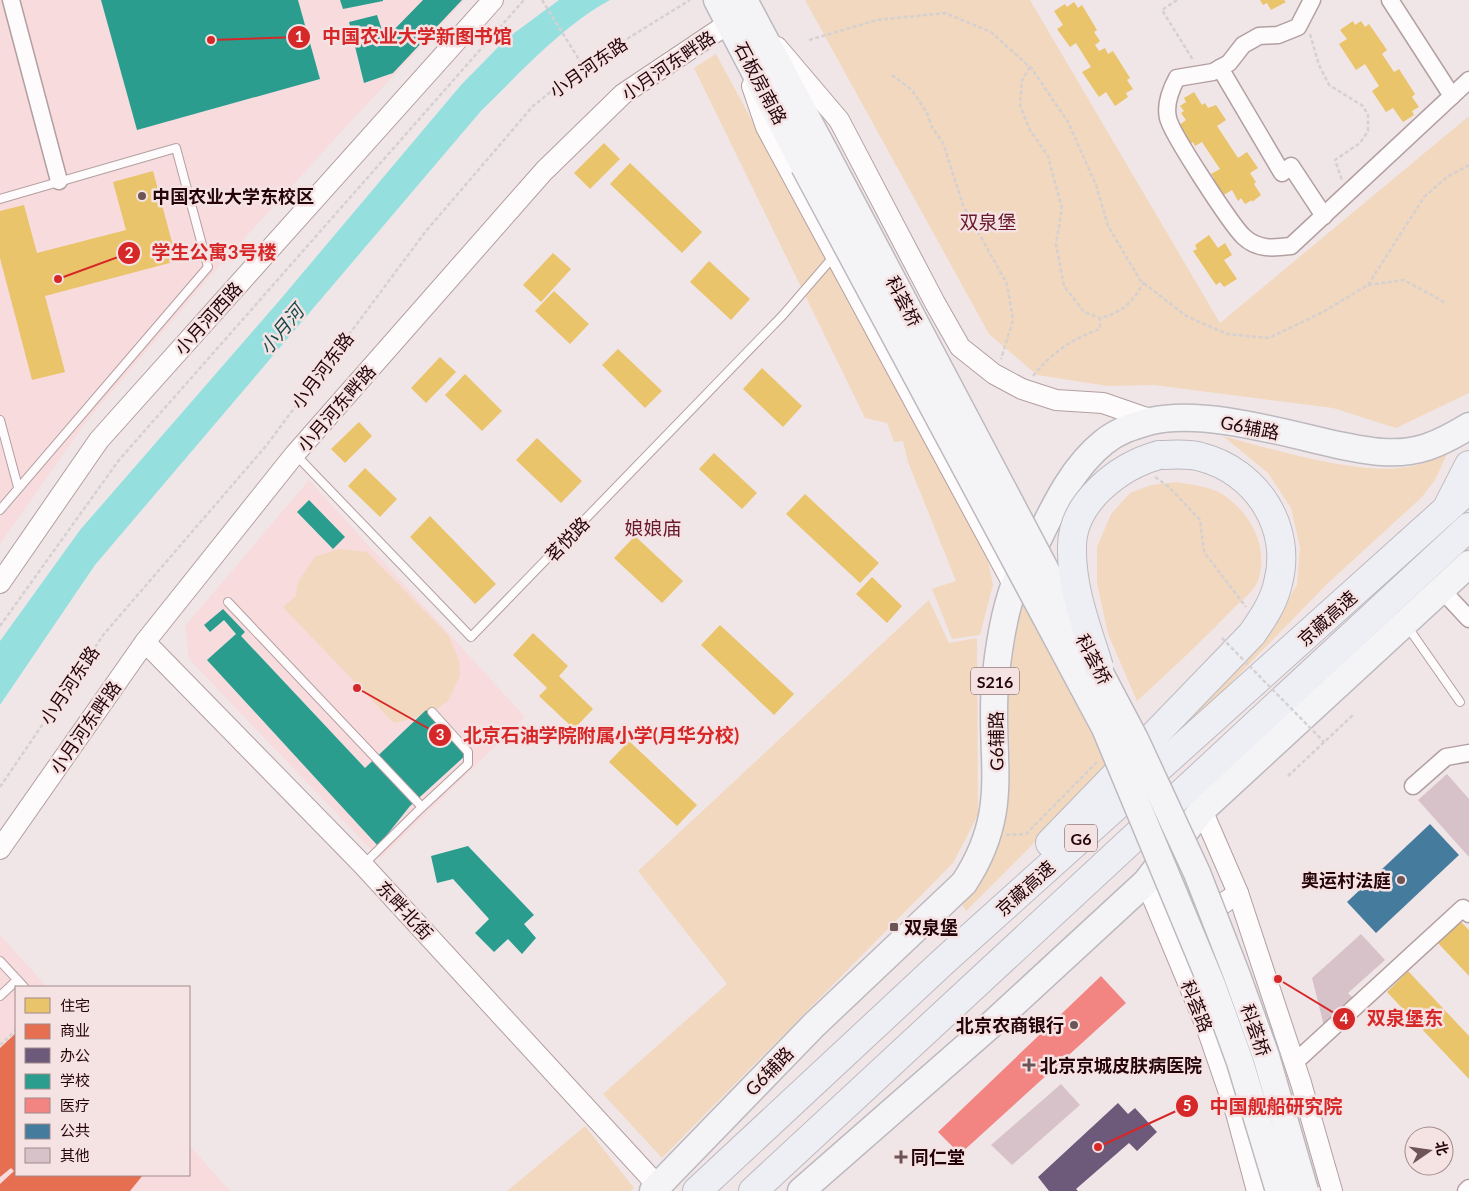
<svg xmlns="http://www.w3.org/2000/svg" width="1469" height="1191" font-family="Lato,'Noto Sans SC',sans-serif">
<rect width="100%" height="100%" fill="#f1e6e7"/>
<g fill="#f7dbdd">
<path d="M0,0h465l-112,119 -140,154 -127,149 -86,122z"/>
<path d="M309,480l216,237 -145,142 -191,-200 -4,-33z"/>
<path d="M0,935l47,52h-31v188h173v-30l41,46h-230z"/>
</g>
<g fill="#f1d8be">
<path d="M805,0h225l190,323 249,-207v277l-73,35 -63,-20 -179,-23 -46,1 -71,-11 -48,-41z"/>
<path d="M716,54l270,498 7,33 -13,50 -28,4 -20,-50 24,-8 -48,-119 -5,-21 -9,1 -7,-19 -22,-5 -171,-350z"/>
<path d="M1223,436c49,13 145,43 193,29 11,-3 22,-9 32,-13l-13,28 -13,17 -94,86 -145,149 -5,-4 93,-100 26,-43 3,-38 -9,-39 -23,-35z"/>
<path d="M1177,482c15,3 32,4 45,12 28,17 49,56 35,89 -4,9 -17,18 -23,25 -31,32 -64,63 -97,93l-29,-67 -11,-51v-36l14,-33 19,-21 21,-8z"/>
<path d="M339,549l28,3 81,83 11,26 1,15 -12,25 -19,13 -35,9 -111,-116 13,-11 2,-14 17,-25z"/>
<path d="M1026,595l83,173 -143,143 -4,-7c18,-25 33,-49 41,-80 11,-40 6,-84 5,-125 0,-35 6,-70 18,-104z"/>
<path d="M929,600l20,43 28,-5 1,177 -25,48 -291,295 -59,-64 124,-110 -89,-113z"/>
<path d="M585,1126l49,62 -3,3h-124z"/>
</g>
<path fill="#95e0df" d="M559,0h51c-49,27 -89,72 -129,111l-386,454 -95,140v-64l80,-111 199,-229 182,-216 45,-46z"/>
<g fill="#e9c46a">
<path d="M1260,0h24l2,2 -15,8 -4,-7 -4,2z"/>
<path d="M1074,2l4,6 4,-3 15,25 -3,2 6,9 -5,4 4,6 6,-3 3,6 5,-3 17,27 -3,2 6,9 -7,4 2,4 -13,9 -9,-14 -7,5 -17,-25 9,-5 -15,-24 -6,4 -13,-18 6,-4 -9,-14 11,-7 2,3z"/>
<path d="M1353,21l2,4 6,-4 4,6 4,-3 18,26 -5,4 12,18 5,-3 16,25 -3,3 7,10 -7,4 2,4 -11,7 -10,-14 -7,4 -14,-21 7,-5 -14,-22 -9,6 -17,-26 8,-5 -7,-9z"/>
<path d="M1194,92l8,13 3,-2 3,5 8,-3 10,15 -9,6 21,32 9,-6 11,16 -8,5 6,9 -2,2 7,11 -9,7v-2l-7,4 -4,-6 -3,3 -6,-11 -10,6 -11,-17 3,-1 -3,-4 9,-5 -18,-27 -7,4 -2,-4 -4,3 -12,-18 9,-7 -5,-7 3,-2 -4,-5 6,-4 -2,-4z"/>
<path d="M604,143l16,16 -30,30 -16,-16z"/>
<path d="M630,163l72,69 -20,21 -72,-69z"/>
<path d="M153,171l24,90 -132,35 20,76 -33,8 -32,-122v-47l24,-6 13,48 89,-23 -13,-48z"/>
<path d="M1209,235l9,13 7,-5 7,12 -8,5 13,19 -13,8 -4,-5 -4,3 -23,-34 4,-2 -2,-4z"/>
<path d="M553,253l18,16 -30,33 -18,-17z"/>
<path d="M709,261l41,38 -19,21 -41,-38z"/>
<path d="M554,291l35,33 -19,20 -35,-33z"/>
<path d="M618,349l44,42 -17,17 -43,-43z"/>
<path d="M440,357l16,15 -30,31 -15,-15z"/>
<path d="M762,368l40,38 -19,21 -40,-38z"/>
<path d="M465,374l37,37 -20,20 -37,-36z"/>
<path d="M359,422l13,14 -27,27 -14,-14z"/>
<path d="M537,438l45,43 -21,22 -45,-43z"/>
<path d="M714,453l43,40 -15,16 -43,-40z"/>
<path d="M365,468l32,31 -17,18 -32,-31z"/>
<path d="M805,494l74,69 -19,20 -74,-69z"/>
<path d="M430,516l66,68 -21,20 -65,-67z"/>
<path d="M635,536l48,45 -21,22 -48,-45z"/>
<path d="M872,577l30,29 -15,17 -31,-29z"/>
<path d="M720,625l74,69 -20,21 -73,-70z"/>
<path d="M533,633l35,33 -9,10 34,33 -19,20 -35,-33 8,-8 -34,-33z"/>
<path d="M629,741l68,64 -20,21 -68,-64z"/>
<path d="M1461,922l8,8v46l-31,-33z"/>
<path d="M1408,971l61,65v43l-82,-87z"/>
</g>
<path fill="#e76f51" d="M16,1033v142h127l-13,16h-130v-7l14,-13 -3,-3 -11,9v-129z"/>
<path fill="#6d597a" d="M1118,1103l10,11 7,-6 22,24 -20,19 -8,-8 -53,46 2,2h-29l-11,-14z"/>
<g fill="#2a9d8f">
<path d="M101,0h197l22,79 -183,51z"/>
<path d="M340,0h43v1l-40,8z"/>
<path d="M423,0h39l-69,73 -29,10 -15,-61 28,-7 8,24z"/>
<path d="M309,500l36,37 -12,12 -36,-37z"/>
<path d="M223,609l22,23 -4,4 124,132 61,-58 41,44 -57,52 -32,40 -171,-186 29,-26 -12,-14 -14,12 -6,-7z"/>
<path d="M468,846l66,69 -10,9 12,14 -14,16 -14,-15 -14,13 -19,-19 14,-14 -36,-40 -16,4 -6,-27z"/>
</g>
<path fill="#f28482" d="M1101,976l25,27 -166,151 -22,-22z"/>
<path fill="#457b9d" d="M1430,824l29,31 -83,78 -29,-31z"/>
<g fill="#d7c2c9">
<path d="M1447,774l22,25v58l-51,-57z"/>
<path d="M1361,934l24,26 -37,33 5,5 -29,28 -12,-48z"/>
<path d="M1061,1084l19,21 -68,60 -21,-20z"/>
</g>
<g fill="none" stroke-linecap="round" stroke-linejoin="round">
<defs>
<g id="service">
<path d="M0,199l176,-51 32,119 -208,243"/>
<path d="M0,420l18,67"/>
<path d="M295,454l176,183 312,-322 51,-59"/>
<path d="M228,602l194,205 -59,58"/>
<path d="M1407,626l53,76"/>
<path d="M422,807l46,-43v-12l-36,-40"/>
<path d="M0,961l24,26"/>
<path d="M0,996l17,-16"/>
</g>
<g id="minor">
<path d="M11,0l48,181"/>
<path d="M1312,0l-14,27 -20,8 -19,1 -16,9 -14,18 -16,9 -36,6c-6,11 -12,27 -9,40 3,15 64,108 76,119 14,13 30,11 47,9l178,-166"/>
<path d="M1390,0l62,96"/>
<path d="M1220,68l62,105 9,-7 33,50"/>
<path d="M1441,589l28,30"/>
<path d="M1413,786l33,-29 23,-4"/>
<path d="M1294,1063l169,-155 6,6"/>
<path d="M1466,1191l3,-3"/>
</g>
<g id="tertiary">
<path d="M777,47l62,73 96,183 25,44 34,27 28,15 34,11 47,3 52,18"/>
<path d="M752,86l14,41 248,459"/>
<path d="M0,583l99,-143 394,-440"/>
<path d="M145,642l218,223 295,321"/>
<path d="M1202,810l36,83 63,190 31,108"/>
<path d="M0,849l145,-207 150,-188 249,-283 79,-77 106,-71"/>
<path d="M1146,882l60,144 30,87 21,78"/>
<path d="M1178,935l60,-42"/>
</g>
<g id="primary">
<path d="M717,0l87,166"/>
<path d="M744,0l81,152"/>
<path d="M653,1191l161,-166 150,-142c48,-73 25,-122 31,-200 3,-31 8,-67 19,-97 5,-13 13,-25 20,-38 18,-37 37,-80 70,-106 15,-12 30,-16 47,-21 53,-12 133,12 187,24 29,6 59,12 89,2 14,-5 29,-13 42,-21"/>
<path d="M801,1191l192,-168 153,-141 56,-72 267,-246"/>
</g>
<g id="motorway">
<path d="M1449,504l20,-39"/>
<path d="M1050,843l202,-209c11,-16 22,-32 26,-51 15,-56 -22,-112 -77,-126 -13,-4 -28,-2 -42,-2"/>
<path d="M697,1191l248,-231 524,-471"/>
<path d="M753,1191l716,-664"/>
</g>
</defs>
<use href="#service" stroke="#b39fa1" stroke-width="10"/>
<use href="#minor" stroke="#b39fa1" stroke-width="19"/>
<use href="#tertiary" stroke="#b39fa1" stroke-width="22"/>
<use href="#primary" stroke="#bdb9be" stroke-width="29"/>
<use href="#motorway" stroke="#bdb9be" stroke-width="30"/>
<g stroke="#d5d0d1" stroke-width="2.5" stroke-dasharray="4 2.5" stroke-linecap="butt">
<path d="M542,0l41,66"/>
<path d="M1177,0l-15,10 31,50"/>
<path d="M1310,34l9,31 10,20 34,21 5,9v16l-8,12 -25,17 7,20"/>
<path d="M809,40l68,-20 68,-7 46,19 41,37 36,53 28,63 12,41 32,54 46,36 41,18 42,4 54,-26 45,-27 36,-5 40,22"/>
<path d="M1030,67l-8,13 -2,26 10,24 18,26 14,53 -6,35 8,42 20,26 16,6"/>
<path d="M892,75l20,15 15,23 5,14 11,16 20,62 44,79 6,36 -12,39"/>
<path d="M1368,285l56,-88 23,-20 22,-12"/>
<path d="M1033,376c17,-22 40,-38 67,-47v-11c23,-6 32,-15 44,-36"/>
<path d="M1155,477l14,10 31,33 4,32 42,55"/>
<path d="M0,626l119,-166 405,-460"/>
<path d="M1288,776l65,-61"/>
<path d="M0,787l104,-153 162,-188 160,-215 107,-125 50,-40 107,-66"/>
<path d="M1006,835l20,-1 72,-73"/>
<path d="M0,1045l16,-15"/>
</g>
<use href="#service" stroke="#fdfbfb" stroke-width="8"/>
<use href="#minor" stroke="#fdfbfb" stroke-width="16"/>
<use href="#tertiary" stroke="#fdfbfb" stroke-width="20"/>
<use href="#primary" stroke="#f4f4f7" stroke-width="26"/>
<use href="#motorway" stroke="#edeff4" stroke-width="28"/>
<defs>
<g id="primary-bridge">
<path d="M825,152l310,587 62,134 39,100 30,83 39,135"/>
<path d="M804,166l301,562 107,257 28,77 39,129"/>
</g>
<path id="motorway-bridge" d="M1099,667c-12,-39 -28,-79 -27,-120 0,-45 47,-81 87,-92"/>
</defs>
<use href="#primary-bridge" stroke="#bdb9be" stroke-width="29" stroke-linecap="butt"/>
<use href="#motorway-bridge" stroke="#bdb9be" stroke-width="30" stroke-linecap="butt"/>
<path stroke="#d5d0d1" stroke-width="2.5" stroke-dasharray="4 2.5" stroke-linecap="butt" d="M1222,638l102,104"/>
<use href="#primary-bridge" stroke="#f4f4f7" stroke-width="26"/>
<use href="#motorway-bridge" stroke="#edeff4" stroke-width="28"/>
</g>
<g fill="#6c5457" stroke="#f5e2e3" stroke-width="2">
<circle cx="142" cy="196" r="5"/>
<circle cx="1401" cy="880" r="5"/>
<rect x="889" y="922" width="10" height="10" rx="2.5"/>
<circle cx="1074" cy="1025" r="5"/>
<path d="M1026.5 1057.5h5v5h5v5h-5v5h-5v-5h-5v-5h5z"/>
<path d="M898.5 1149.5h5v5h5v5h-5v5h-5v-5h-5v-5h5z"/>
</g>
<g text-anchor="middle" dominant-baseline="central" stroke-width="5" stroke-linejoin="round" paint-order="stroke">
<g fill="#f5e2e3" stroke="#63474b" stroke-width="1">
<rect x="971" y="667.5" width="48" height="27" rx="4"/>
<rect x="1065" y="824.5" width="32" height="27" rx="4"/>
</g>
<g font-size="16" font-weight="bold" fill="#25050a">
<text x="995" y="681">S216</text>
<text x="1081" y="838">G6</text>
</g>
<g font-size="18" fill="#25050a" stroke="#f5e2e3">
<text transform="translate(668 65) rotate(-34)">小月河东畔路</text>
<text transform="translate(588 67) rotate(-35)">小月河东路</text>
<text transform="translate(761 83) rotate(62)">石板房南路</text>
<text transform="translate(904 301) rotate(62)">科荟桥</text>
<text transform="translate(208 318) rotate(-48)">小月河西路</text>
<text transform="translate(322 370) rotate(-53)">小月河东路</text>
<text transform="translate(336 408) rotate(-49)">小月河东畔路</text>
<text transform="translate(1250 427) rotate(11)">G6辅路</text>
<text transform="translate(567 539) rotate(-46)">茗悦路</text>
<text transform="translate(1327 618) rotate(-42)">京藏高速</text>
<text transform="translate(1094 659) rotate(62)">科荟桥</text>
<text transform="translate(69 685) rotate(-56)">小月河东路</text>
<text transform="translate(85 727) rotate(-55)">小月河东畔路</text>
<text transform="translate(996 741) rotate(-91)">G6辅路</text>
<text transform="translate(1025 888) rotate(-42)">京藏高速</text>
<text transform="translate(405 910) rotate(47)">东畔北街</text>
<text transform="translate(1197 1006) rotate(68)">科荟路</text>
<text transform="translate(1256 1030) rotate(71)">科荟桥</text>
<text transform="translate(769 1071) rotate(-46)">G6辅路</text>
</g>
<g font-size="18" font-weight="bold" fill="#25050a" stroke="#f5e2e3" text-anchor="start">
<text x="152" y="196">中国农业大学东校区</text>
<text x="1391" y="880" text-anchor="end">奥运村法庭</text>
<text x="904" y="927">双泉堡</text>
<text x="1064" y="1025" text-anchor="end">北京农商银行</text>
<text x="1040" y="1065">北京京城皮肤病医院</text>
<text x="911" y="1157">同仁堂</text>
</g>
<g font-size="19" fill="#671a29" stroke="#f5e2e3">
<text x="988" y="221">双泉堡</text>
<text x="653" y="527">娘娘庙</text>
</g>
<g font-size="19" font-style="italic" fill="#194b4b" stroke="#f5e2e3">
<text transform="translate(281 329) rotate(-50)">小月河</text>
</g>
</g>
<path fill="none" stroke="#d62828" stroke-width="2" d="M211 40L299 37M58 279L129 253M357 688L440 735M1278 979L1344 1019M1098 1147L1187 1106"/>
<g fill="#d62828" stroke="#f5e2e3" stroke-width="2">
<circle cx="211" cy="40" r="5"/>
<circle cx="58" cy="279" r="5"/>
<circle cx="357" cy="688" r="5"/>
<circle cx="1278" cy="979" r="5"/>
<circle cx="1098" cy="1147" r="5"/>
<circle cx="299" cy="37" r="12"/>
<circle cx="129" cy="253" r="12"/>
<circle cx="440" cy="735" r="12"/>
<circle cx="1344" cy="1019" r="12"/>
<circle cx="1187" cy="1106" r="12"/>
</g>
<g font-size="15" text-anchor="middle" font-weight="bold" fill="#fff">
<text x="299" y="42">1</text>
<text x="129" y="258">2</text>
<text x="440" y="740">3</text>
<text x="1344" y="1024">4</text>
<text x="1187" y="1111">5</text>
</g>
<g font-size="19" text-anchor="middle" font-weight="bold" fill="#d62828" stroke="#f5e2e3" stroke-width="5" stroke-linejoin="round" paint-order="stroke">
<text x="417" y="43">中国农业大学新图书馆</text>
<text x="214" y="259">学生公寓3号楼</text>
<text x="601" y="742">北京石油学院附属小学(月华分校)</text>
<text x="1405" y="1025">双泉堡东</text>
<text x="1276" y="1113">中国舰船研究院</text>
</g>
<rect x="15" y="986" width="175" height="190" fill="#f5e2e3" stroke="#a28a8c"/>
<rect x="25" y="998" width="25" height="15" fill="#e9c46a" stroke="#a28a8c"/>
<text x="60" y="1011" font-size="15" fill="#25050a">住宅</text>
<rect x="25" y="1024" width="25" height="15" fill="#e76f51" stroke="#a28a8c"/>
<text x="60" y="1036" font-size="15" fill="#25050a">商业</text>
<rect x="25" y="1048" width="25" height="15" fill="#6d597a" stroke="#a28a8c"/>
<text x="60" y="1061" font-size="15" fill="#25050a">办公</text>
<rect x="25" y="1074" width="25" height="15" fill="#2a9d8f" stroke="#a28a8c"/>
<text x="60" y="1086" font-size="15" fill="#25050a">学校</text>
<rect x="25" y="1098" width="25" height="15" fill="#f28482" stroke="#a28a8c"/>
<text x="60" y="1111" font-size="15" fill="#25050a">医疗</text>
<rect x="25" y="1124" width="25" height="15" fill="#457b9d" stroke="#a28a8c"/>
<text x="60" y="1136" font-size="15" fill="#25050a">公共</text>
<rect x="25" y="1148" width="25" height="15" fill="#d7c2c9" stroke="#a28a8c"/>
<text x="60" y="1161" font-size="15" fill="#25050a">其他</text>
<g transform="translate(1429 1151) rotate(77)"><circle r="24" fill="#f5e2e3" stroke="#a28a8c"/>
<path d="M0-4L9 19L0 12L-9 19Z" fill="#6c5457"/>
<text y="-8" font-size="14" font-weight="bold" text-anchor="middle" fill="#25050a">北</text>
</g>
</svg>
